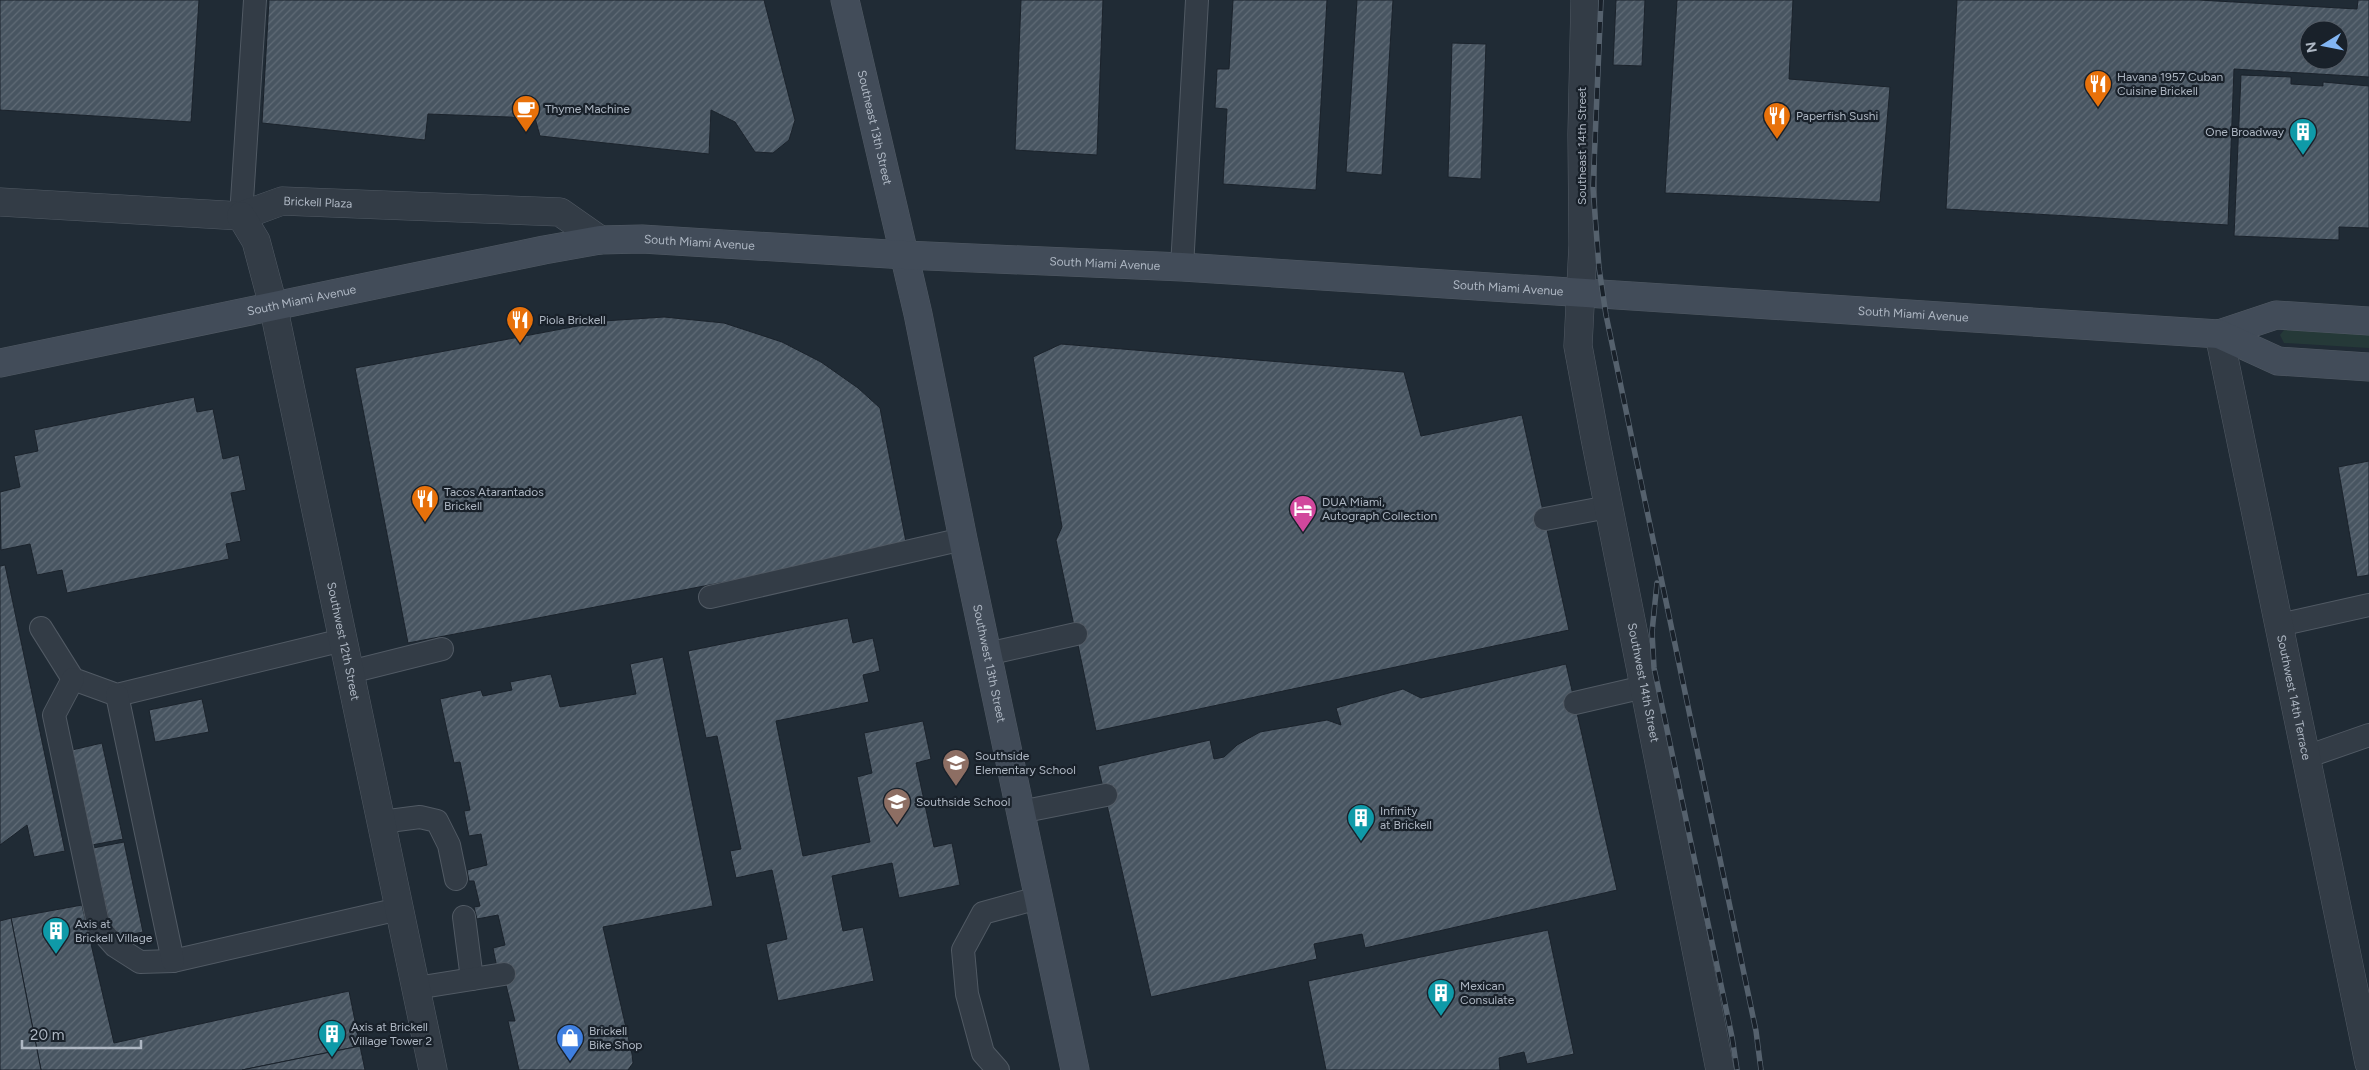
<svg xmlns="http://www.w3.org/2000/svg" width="2369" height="1070" font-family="Figtree,sans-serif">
<defs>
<pattern id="building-hatch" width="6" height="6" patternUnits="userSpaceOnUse" patternTransform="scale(1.25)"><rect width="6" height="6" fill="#485561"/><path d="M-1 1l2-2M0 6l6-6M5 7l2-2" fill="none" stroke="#606b76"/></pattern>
</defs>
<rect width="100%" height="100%" fill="#202b35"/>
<path fill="#253938" d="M2284,330l85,5v13l-85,-5 -4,-8z"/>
<g fill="url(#building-hatch)" stroke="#1b232c" fill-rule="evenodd">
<path d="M0,0h199l-8,122 -191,-12z"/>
<path d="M269,0h495l31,120 -6,20 -16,13 -18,-1 -20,-30 -24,-12 -2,44 -169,-18 -5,-18 -107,-4 -3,26 -163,-17z"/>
<path d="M1021,0h82l-6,155 -82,-5z"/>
<path d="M1233,0h94l-11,190 -93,-6 4,-75 -12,-1 2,-39h12z"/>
<path d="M1357,0h36l-11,175 -36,-3z"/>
<path d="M1616,0h29l-3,66 -29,-1z"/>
<path d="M1677,0h116l-4,79 101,8 -10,115 -215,-9z"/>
<path d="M1957,0h242l158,9 1,-9h11v77l-135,-8 -6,156 -282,-16zM2309,30h30v30h-30z"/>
<path d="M1452,43l34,1 -5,135 -33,-2z"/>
<path d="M2241,75l50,2v7l32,2v-4l46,4v142l-30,-1v13l-105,-4z"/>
<path d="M664,317l60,6 58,19 39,20 37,26 22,20 27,139 -499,96 -53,-275 249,-47z"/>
<path d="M1061,344l343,28 17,64 101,-21 47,215 -473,101 -40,-191 6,-13 -29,-170z"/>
<path d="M194,397l3,15 16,-3 10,50 16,-4 7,35 -15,3 10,48 -15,3 3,15 -162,34 -5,-23 -25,5 -7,-31 -29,6 -1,-58 20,-5 -6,-31 24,-5 -4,-21z"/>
<path d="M2369,461v114l-12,2 -19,-110z"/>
<path d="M5,565l60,286 -31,6 -7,-32 -27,20v-279z"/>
<path d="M848,618l5,25 20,-5 7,33 -17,4 6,27 -93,19 27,135 67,-14 -13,-65 15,-4 -8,-40 59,-12 8,38 -15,4 18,84 18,-4 8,42 -61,13 -7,-35 -60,13 11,55 20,-4 11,54 -96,20 -12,-57 21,-5 -15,-69 -36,8 -6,-27 11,-2 -24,-113 -11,2 -18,-87z"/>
<path d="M663,657l50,249 -110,21 29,127 1,9 -5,7h-109l-11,-49h7l-12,-48h-5l-5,-25 12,-3 -7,-30 -21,4 -3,-12 6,-1 -6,-25h-5l-2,-11 20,-5 -6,-31 -12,2 -5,-25 6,-1 -10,-48 -6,1 -14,-64 41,-9 2,6 29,-6 -2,-8 41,-8 9,33 76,-13 -6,-30z"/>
<path d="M1566,664l51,226 -252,58 -3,-14 -48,10 3,15 -166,38 -53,-231 112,-26 4,19 10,-2 13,-12 23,-13 67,-12 14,5 -5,-17 67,-19 18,9z"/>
<path d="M202,699l7,33 -54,10 -6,-32z"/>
<path d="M102,743l21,96 -31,6 -20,-95z"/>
<path d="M124,842l19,90 -30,6 -20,-90z"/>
<path d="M82,905l32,138 235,-52 11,55 -118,24h-201l-30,-152z"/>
<path d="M11,918l30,152h-41v-149z"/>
<path d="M1548,930l26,124 -47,10 -3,-12 -25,6 1,12h-174l-18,-89z"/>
<path d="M360,1046l5,24h-123z"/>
</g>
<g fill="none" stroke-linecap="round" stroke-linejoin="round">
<defs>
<g id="lane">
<path d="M241,216l14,-216"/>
<path d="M1182,267l15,-267"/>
<path d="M1545,519l63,-12"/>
<path d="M710,597l253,-58"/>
<path d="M2279,625l90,-20"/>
<path d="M41,628l32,51 44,16 226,-55"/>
<path d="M987,654l89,-20"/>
<path d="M350,672l92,-23"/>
<path d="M73,679l-19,36 45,213 16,18 25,16 33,-1 226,-52"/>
<path d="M117,695l56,266"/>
<path d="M1575,703l69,-16"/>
<path d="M2306,757l63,-22"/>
<path d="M1020,812l86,-17"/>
<path d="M381,822l39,-5 17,4 12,24 7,34"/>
<path d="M464,917l8,62"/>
<path d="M416,988l88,-14"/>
<path d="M998,1070l-15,-17 -16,-59 -4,-44 20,-37 55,-15"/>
</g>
<g id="street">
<path id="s1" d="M1585,0l-3,134 1,111 -5,101 17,92 125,632"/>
<path id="s2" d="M0,202l241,14 41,-15 278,11 40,28"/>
<path id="s3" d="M241,216l15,25 17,64 160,765"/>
<path id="s4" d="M2219,334l150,729"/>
</g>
<g id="secondary">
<path id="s5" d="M845,0l73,314 45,225 112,531"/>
<path d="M2219,334l57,-19 93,6"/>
<path id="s6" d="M0,363l544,-113 56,-10 42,-1 263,16 277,12 1037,67 59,27 91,6"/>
</g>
</defs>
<use href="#lane" stroke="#515a64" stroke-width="24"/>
<use href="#street" stroke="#515a64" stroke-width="29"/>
<use href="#secondary" stroke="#515a64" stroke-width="29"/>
<use href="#lane" stroke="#333c46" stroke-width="22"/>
<use href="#street" stroke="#333c46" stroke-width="28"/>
<use href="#secondary" stroke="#424c59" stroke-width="28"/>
<defs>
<g id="rail">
<path d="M1601,0l-8,188 6,80 7,47 150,716 5,39"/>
<path d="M1657,583l-5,49 2,36 78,369 5,33"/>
</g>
</defs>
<use href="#rail" stroke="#55616d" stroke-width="5.5"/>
<use href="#rail" stroke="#19212a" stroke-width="4" stroke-dasharray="11" stroke-linecap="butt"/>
</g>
<defs>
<symbol id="restaurant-pin" viewBox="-11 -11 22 30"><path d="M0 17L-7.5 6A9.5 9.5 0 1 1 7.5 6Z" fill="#e8710a" stroke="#19212a"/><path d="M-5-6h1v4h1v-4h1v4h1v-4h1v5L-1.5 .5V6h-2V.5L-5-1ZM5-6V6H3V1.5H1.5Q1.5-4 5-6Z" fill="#fff"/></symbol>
<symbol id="cafe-pin" viewBox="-11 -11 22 30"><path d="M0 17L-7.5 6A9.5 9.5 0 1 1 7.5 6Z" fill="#e8710a" stroke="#19212a"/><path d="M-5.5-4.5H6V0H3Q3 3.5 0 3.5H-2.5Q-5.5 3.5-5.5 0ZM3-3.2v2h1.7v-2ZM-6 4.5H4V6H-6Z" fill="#fff"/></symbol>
<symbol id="building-pin" viewBox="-11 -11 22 30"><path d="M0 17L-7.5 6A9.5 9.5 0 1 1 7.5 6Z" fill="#0f9aa8" stroke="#19212a"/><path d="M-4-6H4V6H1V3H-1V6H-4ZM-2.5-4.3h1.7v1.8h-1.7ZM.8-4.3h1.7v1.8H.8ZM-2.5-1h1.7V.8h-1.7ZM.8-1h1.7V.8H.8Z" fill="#fff"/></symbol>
<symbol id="hotel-pin" viewBox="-11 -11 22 30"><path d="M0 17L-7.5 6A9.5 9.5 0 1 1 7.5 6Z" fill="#d1479c" stroke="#19212a"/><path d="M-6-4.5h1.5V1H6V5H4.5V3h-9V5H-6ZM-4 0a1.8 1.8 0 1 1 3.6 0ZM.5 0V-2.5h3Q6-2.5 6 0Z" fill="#fff"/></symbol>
<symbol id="school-pin" viewBox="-11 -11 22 30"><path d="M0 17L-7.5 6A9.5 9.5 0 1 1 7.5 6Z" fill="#8d6e63" stroke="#19212a"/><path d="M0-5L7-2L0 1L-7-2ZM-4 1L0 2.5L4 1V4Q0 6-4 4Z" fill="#fff"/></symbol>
<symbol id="shop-pin" viewBox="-11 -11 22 30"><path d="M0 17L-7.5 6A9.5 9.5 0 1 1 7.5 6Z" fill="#3f7fe0" stroke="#19212a"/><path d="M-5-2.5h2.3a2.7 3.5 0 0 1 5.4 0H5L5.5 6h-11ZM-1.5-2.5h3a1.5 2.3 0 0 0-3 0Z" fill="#fff"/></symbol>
</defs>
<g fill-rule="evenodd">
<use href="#restaurant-pin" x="2082" y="68" width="32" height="43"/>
<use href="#cafe-pin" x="510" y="93" width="32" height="43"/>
<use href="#restaurant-pin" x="1761" y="100" width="32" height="43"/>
<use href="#building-pin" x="2287" y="116" width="32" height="43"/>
<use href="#restaurant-pin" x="504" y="304" width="32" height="43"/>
<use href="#restaurant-pin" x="409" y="483" width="32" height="43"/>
<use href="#hotel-pin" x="1287" y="493" width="32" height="43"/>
<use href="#school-pin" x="940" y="747" width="32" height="43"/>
<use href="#school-pin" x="881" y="786" width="32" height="43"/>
<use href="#building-pin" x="1345" y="802" width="32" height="43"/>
<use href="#building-pin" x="40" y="915" width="32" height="43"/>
<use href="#building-pin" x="1425" y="977" width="32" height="43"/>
<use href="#building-pin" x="316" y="1018" width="32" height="43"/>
<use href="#shop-pin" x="554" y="1022" width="32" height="43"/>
</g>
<g text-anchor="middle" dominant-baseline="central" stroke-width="4.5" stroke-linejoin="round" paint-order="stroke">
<g font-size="12" fill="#aeb7c3" stroke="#19212a" text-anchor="start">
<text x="2117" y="77">Havana 1957 Cuban<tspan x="2117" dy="14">Cuisine Brickell</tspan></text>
<text x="545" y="109">Thyme Machine</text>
<text x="1796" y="116">Paperfish Sushi</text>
<text x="2284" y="132" text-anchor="end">One Broadway</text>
<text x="539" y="320">Piola Brickell</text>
<text x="444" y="492">Tacos Atarantados<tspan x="444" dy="14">Brickell</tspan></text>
<text x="1322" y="502">DUA Miami,<tspan x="1322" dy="14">Autograph Collection</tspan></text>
<text x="975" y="756">Southside<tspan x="975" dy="14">Elementary School</tspan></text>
<text x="916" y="802">Southside School</text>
<text x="1380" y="811">Infinity<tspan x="1380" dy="14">at Brickell</tspan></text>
<text x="75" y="924">Axis at<tspan x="75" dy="14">Brickell Village</tspan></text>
<text x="1460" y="986">Mexican<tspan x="1460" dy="14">Consulate</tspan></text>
<text x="351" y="1027">Axis at Brickell<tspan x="351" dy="14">Village Tower 2</tspan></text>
<text x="589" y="1031">Brickell<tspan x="589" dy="14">Bike Shop</tspan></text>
</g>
<g font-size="12" fill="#aeb7c3" stroke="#19212a">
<text stroke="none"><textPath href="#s5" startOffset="131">Southeast 13th Street</textPath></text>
<text transform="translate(1582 146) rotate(-90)">Southeast 14th Street</text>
<text stroke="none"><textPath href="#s2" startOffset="321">Brickell Plaza</textPath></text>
<text stroke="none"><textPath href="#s6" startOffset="712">South Miami Avenue</textPath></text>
<text stroke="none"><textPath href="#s6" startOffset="1118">South Miami Avenue</textPath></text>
<text stroke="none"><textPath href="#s6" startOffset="1522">South Miami Avenue</textPath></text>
<text stroke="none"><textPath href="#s6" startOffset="308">South Miami Avenue</textPath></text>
<text stroke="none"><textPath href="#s6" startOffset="1928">South Miami Avenue</textPath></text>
<text stroke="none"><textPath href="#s3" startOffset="439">Southwest 12th Street</textPath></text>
<text stroke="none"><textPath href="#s5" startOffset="679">Southwest 13th Street</textPath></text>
<text stroke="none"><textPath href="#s1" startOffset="689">Southwest 14th Street</textPath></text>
<text stroke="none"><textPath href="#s4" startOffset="371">Southwest 14th Terrace</textPath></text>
</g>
</g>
<g transform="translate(2324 45) rotate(260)"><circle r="24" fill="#19212a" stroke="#555d67"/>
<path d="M0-4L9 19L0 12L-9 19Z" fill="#82b5f3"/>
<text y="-8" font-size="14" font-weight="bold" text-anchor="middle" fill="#aeb7c3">N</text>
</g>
<path d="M22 1040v8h119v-8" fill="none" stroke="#aeb7c3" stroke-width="2.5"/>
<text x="30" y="1040" font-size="15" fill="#aeb7c3" stroke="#19212a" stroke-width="4" paint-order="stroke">20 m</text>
</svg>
